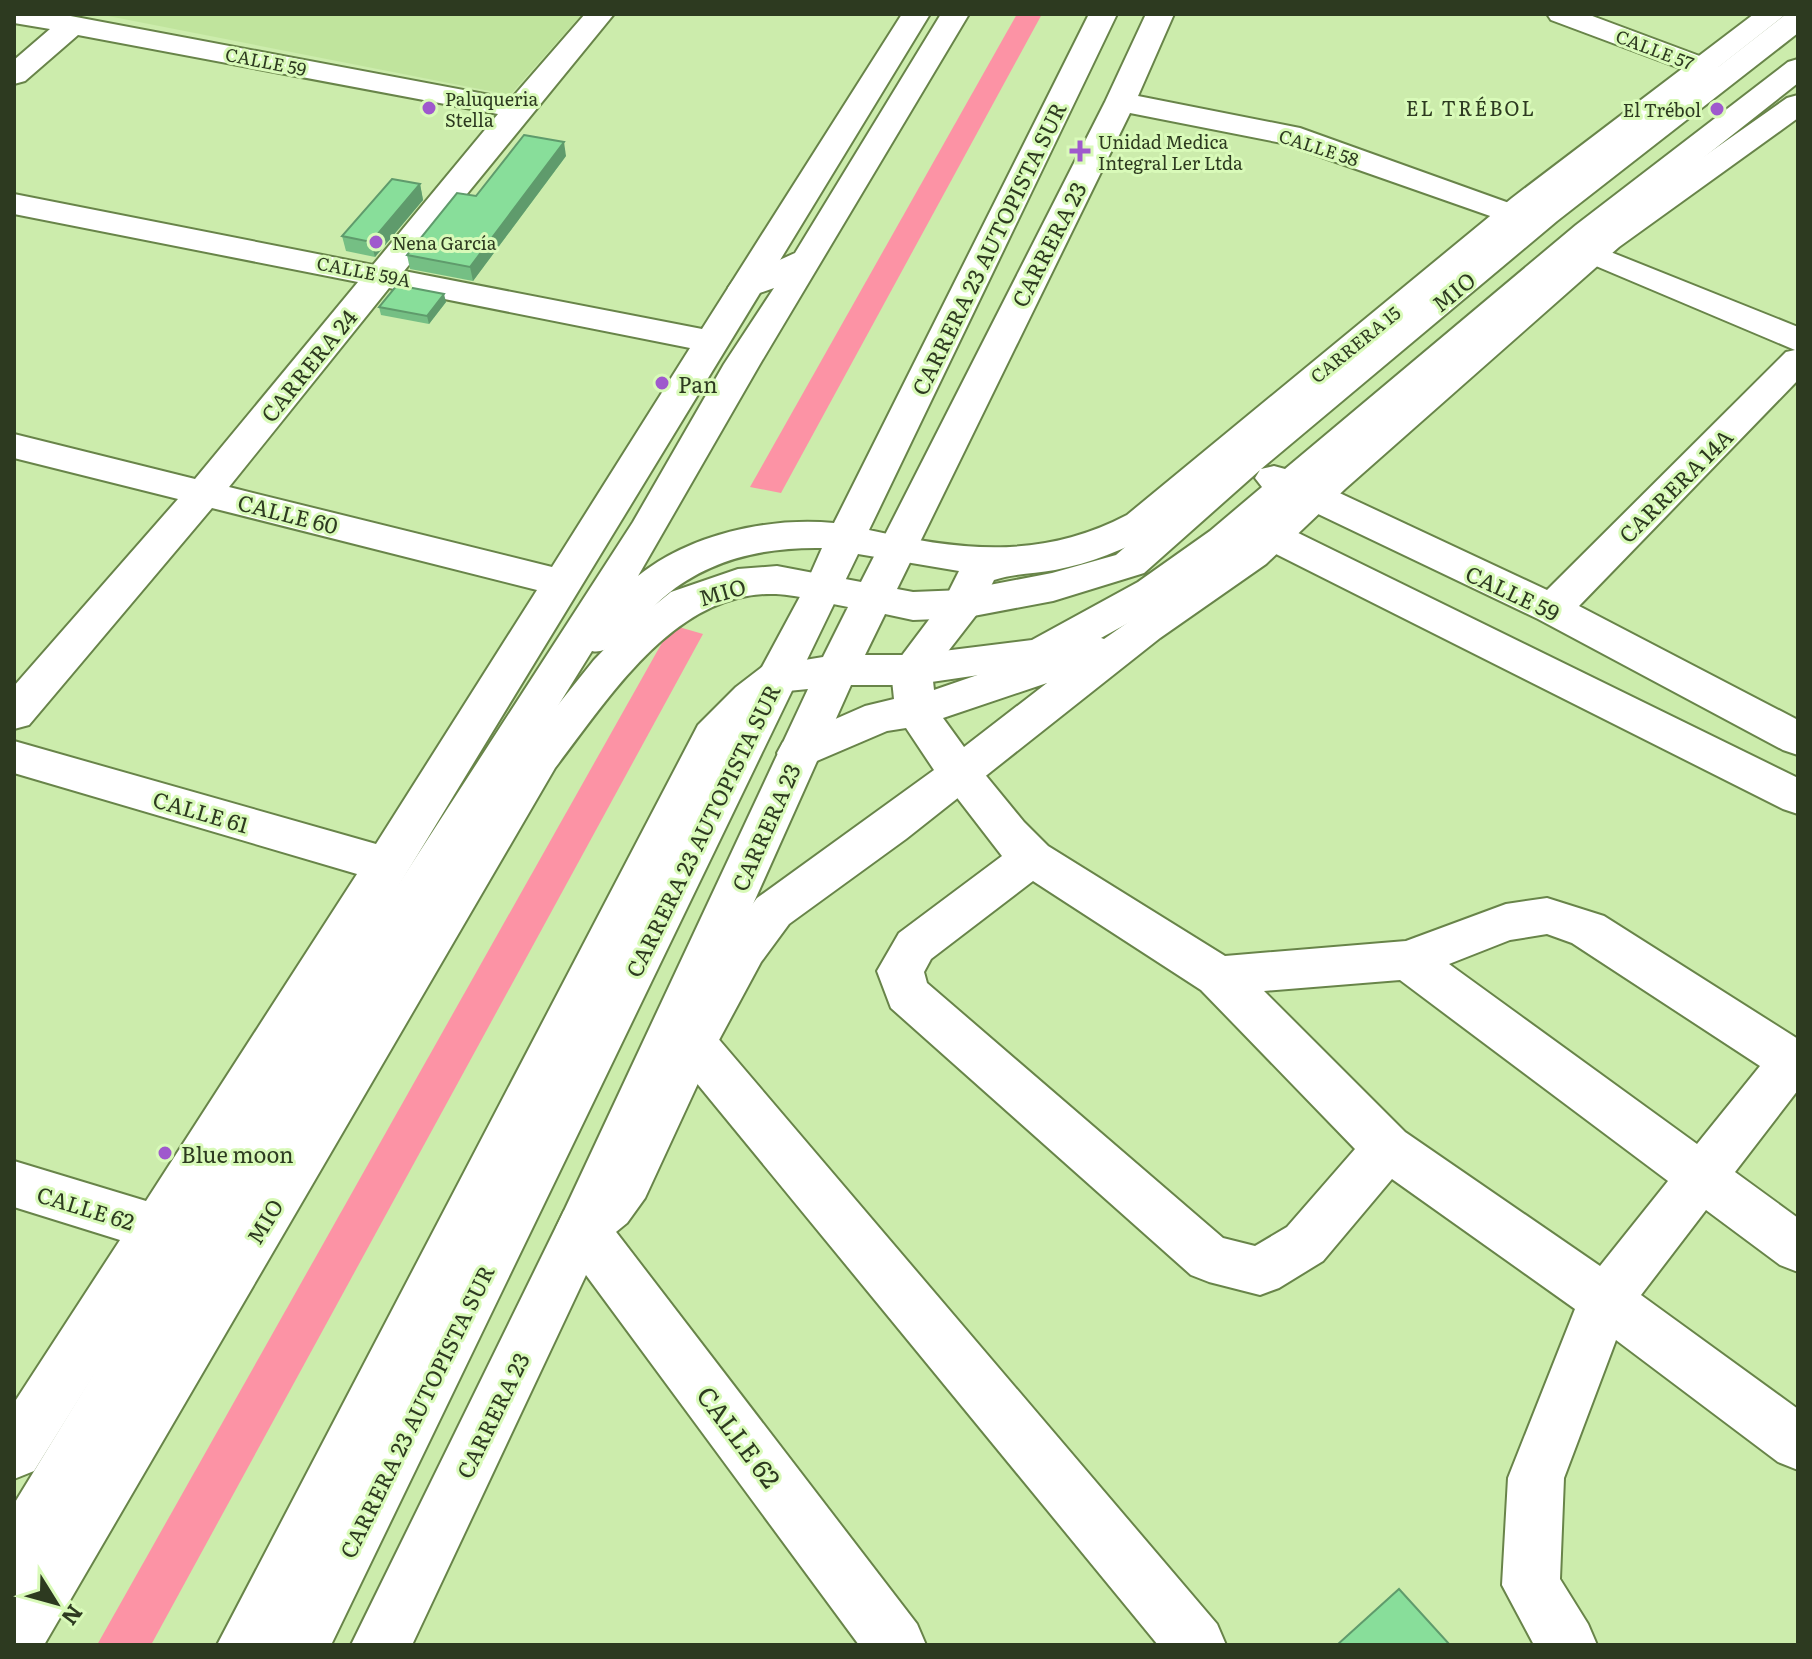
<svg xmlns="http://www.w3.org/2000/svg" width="1812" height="1659" font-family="Literata,serif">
<rect width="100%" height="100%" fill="#ccecac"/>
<path fill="#c0e49d" d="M98,14h484l-72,81z"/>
<g fill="#fc93a5">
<path d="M1017,14h25l-261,479 -31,-6z"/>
<path d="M672,625l31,9 -552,1011h-54z"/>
</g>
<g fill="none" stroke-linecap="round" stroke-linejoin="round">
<defs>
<g id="minor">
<path d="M14,14h46l451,85 74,-85h29l-210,257 298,58 200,-315h28l-526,863 -370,594 -20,8v-76l106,-163 -106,-33v-46l132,40 211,-327 -343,-101v-32l362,103 161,-254 -325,-82 -183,217 -15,4v-43l164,-187 -164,-41v-24l181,45 163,-197 -344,-68v-20l359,71 125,-151 -420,-79 -53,46 -11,3v-24l36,-31 -36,-6zM389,288l301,60 -138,219 -323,-80z"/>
<path d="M1146,14h28l-36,82 162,32 223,80 4,5 180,-138 -14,-2 -142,-53 -4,-6h40l126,47 5,6 68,-53h12v19l-241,188 -296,248 13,-3 11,3 291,-244 212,-163 10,-3v24l-205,162 205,82v53l-219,226 219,114v35l-15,-5 -245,-131 -245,-117 -26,22 19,3 512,251v36l-15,-5 -525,-264 -5,-9 -87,66 -112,62 -143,21h-60l-152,340 11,4 507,595 9,21h-68l-477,-581 -71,160 307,400 9,21h-67l-273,-370 -174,370h-61l213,-434 244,-522 -20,2 -59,55 -450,899h-62l481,-920 38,-38 26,-20 61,-10 25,-50c-23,-4 -48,-12 -72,-13 -100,-4 -167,104 -221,174l-511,877h-30v-60l511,-839 69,-86 25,-26 52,-42 67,-23 39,-3 84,16 244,-480zM1130,113l152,30 231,81 -261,214 -136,117 -64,18 -89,17 -50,2 -16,-3zM1577,258l218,92 -9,2 -239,238 -231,-108zM1260,470l-5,8 7,9 -52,44 -72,51 -106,58 -121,15h-46l20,-41 28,6 50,-2 90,-17 91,-28z"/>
<path d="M959,757l15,4 50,61 24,24 177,110 181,-15 100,-37 41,-6 57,18 194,123v51l-63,82 63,46v54l-18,-7 -74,-55 -65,85 157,114v61l-20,-8 -162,-122 -52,138 -4,101 28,45 9,21h-63l-32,-60 6,-107 67,-169 -183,-130 -69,82 -44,27 -19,7 -51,-13 -18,-7 -300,-267 -14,-37 22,-38 103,-77 -64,-83 6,-12zM1033,881l168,109 154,159 -68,78 -32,19 -32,-8 -296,-255 -3,-11 7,-13zM1547,934l25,9 188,123 -63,78 -248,-180 61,-24zM1400,980l268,201 -68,85 -195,-134 -141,-141z"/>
</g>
<path id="major" d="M941,14h28l-209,350 -122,212c52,-42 130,-59 196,-53l255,-509h28l-248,516c92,21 172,30 258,-15l385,-317 242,-184h32l-252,198 -379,321c-32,17 -64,30 -100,37 -21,4 -40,3 -61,10l-17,34 -45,58 2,18 145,-50 14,-5 11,4 134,-93 81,-75 276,-238 192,-135 11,-3v23l-179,129 -274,242 -79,75 -106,74 -254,201 -117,85 -28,38 -49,91 -67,145 -18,25 -27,22 -18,6 -18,-6 -8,-17 8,-17 27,-20 18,-25 67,-137 53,-93 28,-38 177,-128 -28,-42 -19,3 -89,38 -15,-5 -6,-11 6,-11 82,-36 29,-7 -3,-29 55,-73 13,-26 -101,-17 -527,1091h-61l486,-967 47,-87 19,-43c-58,-1 -113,11 -158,49 -17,14 -50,60 -72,54l-274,441 -284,486 -20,9v-83l200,-327 -10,3 -18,-6 -7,-16c16,-34 58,-36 83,-61 28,-26 -2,-63 13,-93l17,-6 17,6 5,11 319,-493 91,-158 50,-76 -29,10 -12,-3 -5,-7 5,-7 62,-28zM1047,683l-83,64 -21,-29z"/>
</defs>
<use href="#minor" stroke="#688449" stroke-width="4"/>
<use href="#major" stroke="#688449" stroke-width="4"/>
<use href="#minor" fill="#fff" fill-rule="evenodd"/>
<use href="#major" fill="#fff" fill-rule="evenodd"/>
</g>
<g fill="#75bf84">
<path d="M566,156l-93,125 -63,-12 -3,-14 69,-59z"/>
<path d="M420,184l3,16 -48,57 -29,-6 -4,-15z"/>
<path d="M446,302l-17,22 -48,-9 -2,-8z"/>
</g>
<g fill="#5f9b6c">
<path d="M564,142l2,14 -93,125 -3,-14z"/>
<path d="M420,184l3,16 -48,57 -4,-15z"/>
<path d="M444,294l2,8 -17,22 -2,-8z"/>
</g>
<g fill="#88de9a" stroke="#5f9b6c" stroke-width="2">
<path d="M524,135l40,7 -94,125 -63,-12 50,-62 19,3z"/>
<path d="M392,179l28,5 -49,58 -29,-6z"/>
<path d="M397,285l47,9 -17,22 -48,-9z"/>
<path d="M1399,1589l51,56h-113z"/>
</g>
<g fill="#9f59cd" stroke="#d9fab9" stroke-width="3">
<circle cx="429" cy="108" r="8"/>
<circle cx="1717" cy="109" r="8"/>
<path d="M1076 139h8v8h8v8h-8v8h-8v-8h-8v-8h8z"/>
<circle cx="376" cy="242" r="8"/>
<circle cx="662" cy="383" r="8"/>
<circle cx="165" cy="1153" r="8"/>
</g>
<g text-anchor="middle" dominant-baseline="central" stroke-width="6" stroke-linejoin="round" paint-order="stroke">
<g font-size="18" fill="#2d3a20" stroke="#d9fab9">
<text transform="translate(1655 49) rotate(21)">CALLE 57</text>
<text transform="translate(266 61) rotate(11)">CALLE 59</text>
<text transform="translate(1319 147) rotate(18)">CALLE 58</text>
<text transform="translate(364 271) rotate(11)">CALLE 59A</text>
<text transform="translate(1355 344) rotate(-39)">CARRERA 15</text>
</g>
<g font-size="18" fill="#2d3a20" stroke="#d9fab9" text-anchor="start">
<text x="445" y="98">Paluqueria<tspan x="445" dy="21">Stella</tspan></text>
<text x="1701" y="109" text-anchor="end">El Trébol</text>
<text x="1098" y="141">Unidad Medica<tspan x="1098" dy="21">Integral Ler Ltda</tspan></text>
<text x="392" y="242">Nena García</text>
</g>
<g font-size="20" letter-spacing="2" fill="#2d3a20" stroke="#d9fab9">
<text x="1471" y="107">EL TRÉBOL</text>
</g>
<g font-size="22" fill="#2d3a20" stroke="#d9fab9">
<text transform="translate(1048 244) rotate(-63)">CARRERA 23</text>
<text transform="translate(988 248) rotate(-64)">CARRERA 23 AUTOPISTA SUR</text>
<text transform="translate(1453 291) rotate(-39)">MIO</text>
<text transform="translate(308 365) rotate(-51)">CARRERA 24</text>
<text transform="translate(1675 485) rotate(-45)">CARRERA 14A</text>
<text transform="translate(288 513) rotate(14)">CALLE 60</text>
<text transform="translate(722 591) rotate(-16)">MIO</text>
<text transform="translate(1513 592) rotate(25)">CALLE 59</text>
<text transform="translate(201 811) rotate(16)">CALLE 61</text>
<text transform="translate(765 827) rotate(-66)">CARRERA 23</text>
<text transform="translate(702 830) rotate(-64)">CARRERA 23 AUTOPISTA SUR</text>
<text transform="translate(86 1207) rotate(17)">CALLE 62</text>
<text transform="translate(264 1221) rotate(-59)">MIO</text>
<text transform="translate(416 1411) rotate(-64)">CARRERA 23 AUTOPISTA SUR</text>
<text transform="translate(492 1415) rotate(-64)">CARRERA 23</text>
</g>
<g font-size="22" fill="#2d3a20" stroke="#d9fab9" text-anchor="start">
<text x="678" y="383">Pan</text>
<text x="181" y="1153">Blue moon</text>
</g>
<g font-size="26" fill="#2d3a20" stroke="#d9fab9">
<text transform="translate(740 1436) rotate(53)">CALLE 62</text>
</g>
</g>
<rect width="1812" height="1659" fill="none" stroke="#2d3a20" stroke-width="32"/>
<g transform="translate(56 1603) rotate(127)" stroke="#d9fab9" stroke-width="6" paint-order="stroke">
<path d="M0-6L14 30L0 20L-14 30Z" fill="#2d3a20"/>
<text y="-12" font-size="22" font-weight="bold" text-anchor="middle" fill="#2d3a20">N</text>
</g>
</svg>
